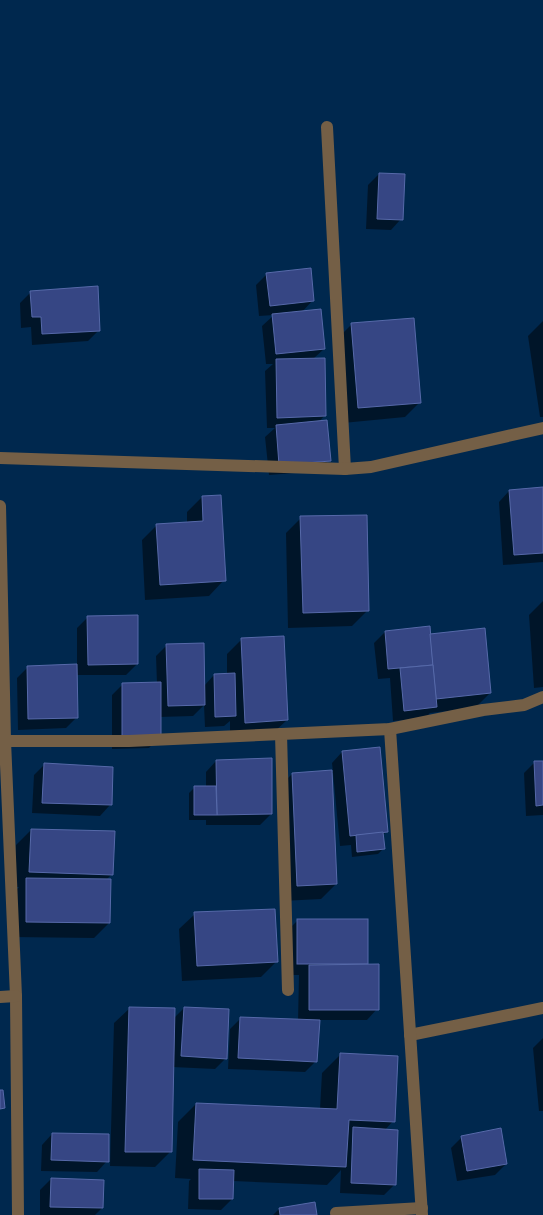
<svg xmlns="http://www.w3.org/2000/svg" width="543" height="1215" font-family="Ubuntu,sans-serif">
<rect width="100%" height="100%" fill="#00284e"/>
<g fill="#0007">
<path d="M379,174l22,45 -10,11 -25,-1 2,-44z"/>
<path d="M267,274l46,26 -11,12 22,37 -11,10 11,57 -6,7 11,37 -10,11 -50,4 -4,-38 10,-9h-8l-2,-57 8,-7h-7l-4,-38 12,-11 -15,1 -3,-31z"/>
<path d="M31,292l68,38 -11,11 -56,4 -1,-18 -10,1 -1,-25z"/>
<path d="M543,321v96h-3l-12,-81z"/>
<path d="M351,325l69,77 -15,15 -62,6 -7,-83z"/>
<path d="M543,489v73l-40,3 -4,-63 10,-11z"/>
<path d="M202,497l22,83 -15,16 -64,4 -3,-60 15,-15 30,-2v-11z"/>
<path d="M301,518l66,93 -15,15 -64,2 -2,-95z"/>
<path d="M543,601v86l-9,1 -5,-73z"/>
<path d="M88,617l49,47 -11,11h-50l1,42 -11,11 -48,2 -1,-52 11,-11 49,-2v-37z"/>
<path d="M385,632l44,3 61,58 -15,15 -45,5 -5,5 -32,3 -3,-43 -12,1 -4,-36z"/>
<path d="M242,639l45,81 -16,15 -41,2v-16l-6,5 -19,1 -1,-22 -11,11 -34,1v20l-10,11 -37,1v-54l11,-11h34l-1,-28 11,-11 37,41 10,-11h13v-21z"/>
<path d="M342,752l45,79 -5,5 1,13 -5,5 -26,3 -1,-12 -11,1 -7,-73 -3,1 6,110 -15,15 -39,2 -5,-112 15,-15 41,-2 -1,-9z"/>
<path d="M216,761l55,53 -11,11h-54v-5h-17v-27l5,-5 12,-1v-15z"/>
<path d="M535,762h8v53l-17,1 -2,-43z"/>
<path d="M44,765l66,40 -10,11 -68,-3 2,-38z"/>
<path d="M31,830l81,44 -6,6 3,43 -15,15 -83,-1 1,-43 7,-7h-4l1,-42z"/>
<path d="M195,914l81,48 -15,15 -79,4 -3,-52z"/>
<path d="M298,920h69v46l10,43 -10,11h-49l-2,41 -11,11 -77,-3 2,-40 11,-11 57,3 1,-46h-12v-44z"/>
<path d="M130,1008l43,11 11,-11 42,50 -11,11 -43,-2 -2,85 -15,15 -45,-1 4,-143z"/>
<path d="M543,1038v73h-4l-6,-63z"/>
<path d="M340,1055l53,66 -8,9 10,54 -11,11 -44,-2 1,-23 -14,15 -94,-4 -1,18 -11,11 -33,-1 1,-28 2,-2 -16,-1 3,-56 18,-18 124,5 2,-36z"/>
<path d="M52,1134l55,27 -10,11 -56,-1 1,-26z"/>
<path d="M462,1137l44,27 -11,11 -38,6 -6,-33z"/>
<path d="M51,1179l51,29 -7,7h-55v-25z"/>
<path d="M279,1209l36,6h-42z"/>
</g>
<g fill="#364684" stroke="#5669a9">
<path d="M379,173l26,1 -2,46 -26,-1z"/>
<path d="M311,268l3,33 -44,5 -4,-33z"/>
<path d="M98,286l2,45 -58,3 -1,-17h-9l-2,-26z"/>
<path d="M321,309l4,40 -49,5 -4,-40z"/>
<path d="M414,318l7,85 -63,5 -7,-85z"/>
<path d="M325,358l1,58 -49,2 -1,-59z"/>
<path d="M327,420l4,41 -52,4 -3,-40z"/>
<path d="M543,487v66l-29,2 -5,-65z"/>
<path d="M221,495l5,86 -66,4 -4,-61 47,-3 -1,-25z"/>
<path d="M367,515l2,96 -66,2 -3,-97z"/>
<path d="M138,615v49l-50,1 -1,-49z"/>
<path d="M430,626l3,39 -45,4 -3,-38z"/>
<path d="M485,628l6,65 -55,6 -6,-65z"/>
<path d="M284,636l4,84 -43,3 -4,-85z"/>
<path d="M204,643l1,62 -37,1 -2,-62z"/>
<path d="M77,664l1,54 -50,1 -1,-53z"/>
<path d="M433,665l4,42 -33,4 -4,-43z"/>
<path d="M235,673l1,43 -21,1 -1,-43z"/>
<path d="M161,682v56l-39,1v-56z"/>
<path d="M380,747l8,85 -38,4 -8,-85z"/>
<path d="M272,758v56l-55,1 -1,-55z"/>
<path d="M534,761h9v44l-7,1z"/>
<path d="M44,763l69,4 -1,38 -70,-2z"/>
<path d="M332,770l5,114 -40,2 -5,-113z"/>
<path d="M194,786h22l1,29h-23z"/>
<path d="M31,829l84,2 -2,44 -84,-3z"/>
<path d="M383,832l2,17 -28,3 -1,-17z"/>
<path d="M26,878l85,1 -1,44 -84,-1z"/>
<path d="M275,909l3,53 -81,4 -3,-54z"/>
<rect x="297" y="919" width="71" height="45"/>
<path d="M379,964v46h-70v-45z"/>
<path d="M129,1007l46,1 -3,144h-47z"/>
<path d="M184,1007l45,2 -2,50 -46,-3z"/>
<path d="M240,1017l80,3 -3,42 -79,-4z"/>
<path d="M340,1053l58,3 -3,66 -46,-2 -3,47 -153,-7 3,-57 141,6z"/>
<path d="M0,1090h3l2,18 -5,1z"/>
<path d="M353,1127l45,3 -2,55 -45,-2z"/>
<path d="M501,1128l6,36 -40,7 -6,-35z"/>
<path d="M52,1133l57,1v28l-58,-2z"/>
<path d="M199,1169l35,1 -1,29h-34z"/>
<path d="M51,1178l53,2 -1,28 -53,-1z"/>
<path d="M315,1202l2,13h-37l-1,-7z"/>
</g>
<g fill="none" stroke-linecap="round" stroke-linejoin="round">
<g stroke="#745f46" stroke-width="12">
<path d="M410,1035l133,-27"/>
<path d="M336,1213l86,-5"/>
</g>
<g stroke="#745f46" stroke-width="12">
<path d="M327,127l18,342"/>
<path d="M0,458l345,11 26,-2 172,-39"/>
<path d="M0,506l5,235 11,255 2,219"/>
<path d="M390,729l32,486"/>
<path d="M281,734l7,256"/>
<path d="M0,741h129l261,-12 93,-19 41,-5 19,-8"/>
<path d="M0,997l16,-1"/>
</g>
</g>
</svg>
